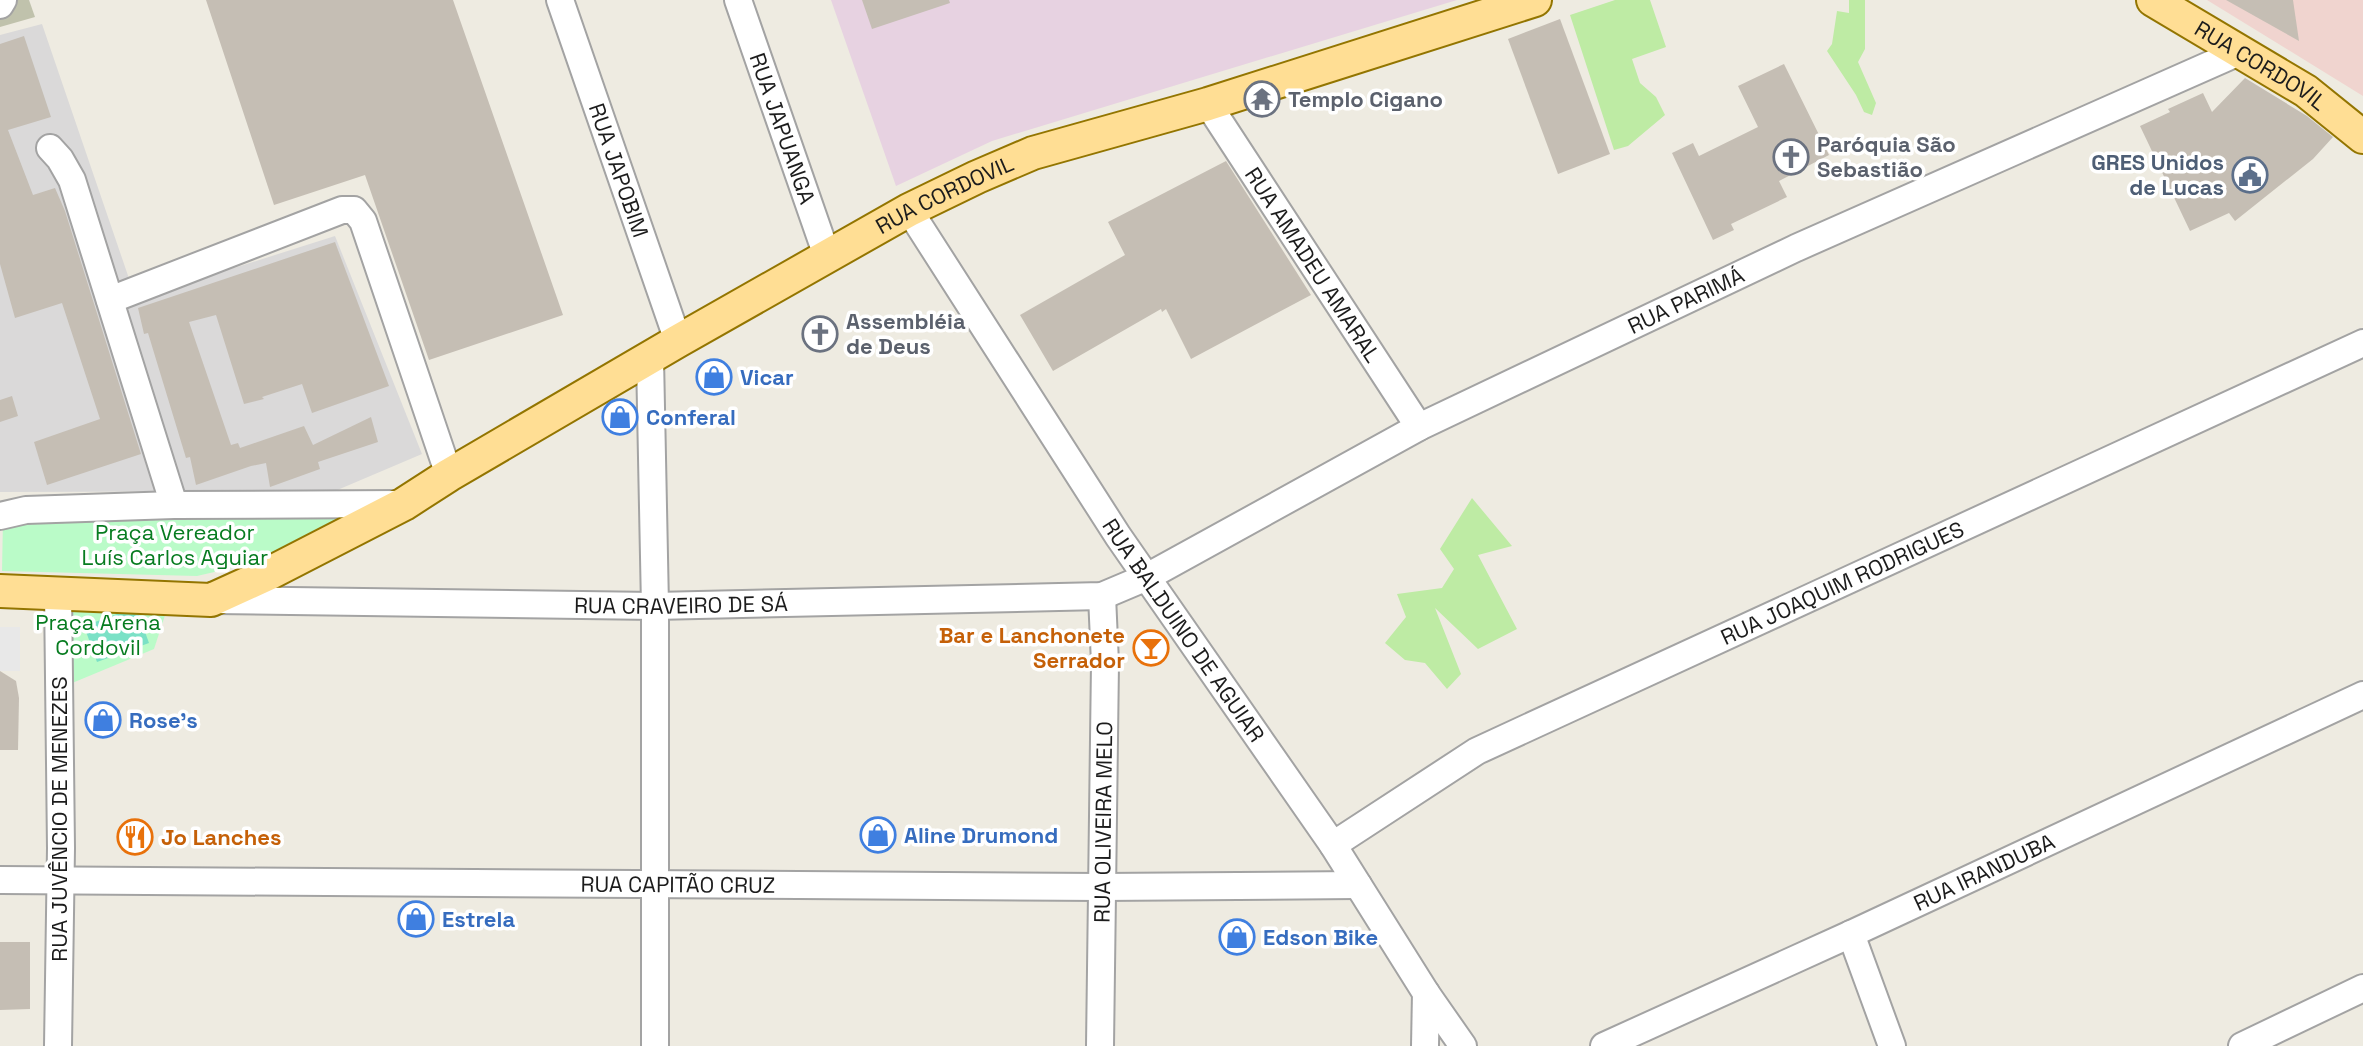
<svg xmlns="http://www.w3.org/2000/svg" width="2363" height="1046" font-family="'Space Grotesk',sans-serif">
<rect width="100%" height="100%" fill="#eeebe1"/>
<path fill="#dad9d9" d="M42,24l94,275 199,-63 87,218 -87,37 -335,1v-457z"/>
<path fill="#f0d4cf" d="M2207,0h156v96z"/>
<path fill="#e7d2e1" d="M831,0h626l-465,141 -96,45z"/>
<path fill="#c0c2ac" d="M0,0h29l6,17 -35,10z"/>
<g fill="#beeba4">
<path d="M1615,0h35l16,47 -34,12 8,24 16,14 9,18 -37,31 -14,4 -44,-135z"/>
<path d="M1849,0h16v49l-7,13 18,41 -4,12 -8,-3 -8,-17 -29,-44 5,-7 5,-33 12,2z"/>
<path d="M1472,498l40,48 -34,9 39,74 -39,20 -43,-41 26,66 -14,15 -22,-26 -20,-3 -20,-17 21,-26 -9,-23 45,-6 12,-19 -14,-20z"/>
</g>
<g fill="#bafbc8">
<path d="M348,513l-99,51 -52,12 -195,-5 1,-51z"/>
<path d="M64,598l105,5 -15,46 -89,37z"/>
</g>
<path fill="#7be1c6" d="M136,607l13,36 -52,19 -13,-36z"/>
<rect fill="#e8e8e8" x="0" y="627" width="20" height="44"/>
<g fill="#c5beb4">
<path d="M206,0h247l110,315 -134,45 -64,-185 -91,30z"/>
<path d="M862,0h87l1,3 -78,26z"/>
<path d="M2226,0h67l6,41z"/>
<path d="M1560,19l50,135 -52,20 -50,-135z"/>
<path d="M24,36l27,81 -43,13 25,65 22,-7 10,23 76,243 -94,31 -13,-43 66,-23 -38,-116 -47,15 -15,-54v-220z"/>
<path d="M1784,64l45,91 -50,26 8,16 -56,27 3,6 -21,10 -41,-87 21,-10 6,13 59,-29 -20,-41z"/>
<path d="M2245,78l62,38 26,21 -20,22 -78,62 -6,-8 -39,18 -50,-105 30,-14 -2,-3 35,-16 9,19z"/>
<path d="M1226,161l85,134 -120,64 -25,-50 -4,3 -1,-3 -108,62 -33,-56 105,-60 -17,-33z"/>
<path d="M335,242l54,144 -77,27 -10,-29 -40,13 2,2 -20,5 -28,-89 -27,7 42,123 7,-2 2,5 64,-22 9,19 58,-28 7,25 -60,20 2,7 -50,18 -4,-24 -15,3 -55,19 -6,-28 -4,1 -38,-125 -4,1 -6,-26z"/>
<path d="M12,396l6,20 -18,6v-22z"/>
<path d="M0,671l16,10 3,17 -1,52h-18z"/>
<path d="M0,942h30v67l-30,1z"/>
</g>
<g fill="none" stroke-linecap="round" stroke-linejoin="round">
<defs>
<g id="minor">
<path id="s1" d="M560,0l118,341"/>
<path id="s2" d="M738,0l89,256"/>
<path d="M0,5l3,-5"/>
<path id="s3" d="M1208,104l211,323"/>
<path d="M50,148l10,11 12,21 102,325"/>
<path id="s4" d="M909,210l209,326 215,309 93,148 37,53"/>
<path d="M110,300l232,-90h12l9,11 86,254"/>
<path d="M650,358l5,248v440"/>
<path d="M0,516l26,-6 148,-5 229,-1"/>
<path id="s5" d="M215,600l440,6 447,-10 45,-19 272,-150 377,-179 443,-196"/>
<path id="s6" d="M1333,845l144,-94 886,-408"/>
<path id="s7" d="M0,880l1102,7 256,-2"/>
<path d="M1851,934l41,112"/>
<path d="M58,1046l3,-198 -3,-256"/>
<path id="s8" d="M1100,1046l5,-383 -3,-67"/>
<path d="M1425,1046l1,-53"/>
<path id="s9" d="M1604,1046l247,-112 512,-239"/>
<path d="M2242,1046l121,-58"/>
</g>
<g id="major">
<path id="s10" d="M2153,0l153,91 57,46"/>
<path id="s11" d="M0,591l211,9 57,-26 136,-70 45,-29 229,-134 231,-131 68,-33 56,-24 175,-49 327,-104"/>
</g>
</defs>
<use href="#minor" stroke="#a3a3a3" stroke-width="30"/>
<use href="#major" stroke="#937500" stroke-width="36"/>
<use href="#minor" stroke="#fff" stroke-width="26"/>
<use href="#major" stroke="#ffde94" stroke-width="32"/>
</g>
<defs>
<symbol id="temple-ring" viewBox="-11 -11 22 22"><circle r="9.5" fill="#fff" stroke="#6b7280" stroke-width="1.5"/><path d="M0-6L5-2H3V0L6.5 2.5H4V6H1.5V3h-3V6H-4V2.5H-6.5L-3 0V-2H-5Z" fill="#6b7280"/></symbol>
<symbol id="church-ring" viewBox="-11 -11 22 22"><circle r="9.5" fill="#fff" stroke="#6b7280" stroke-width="1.5"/><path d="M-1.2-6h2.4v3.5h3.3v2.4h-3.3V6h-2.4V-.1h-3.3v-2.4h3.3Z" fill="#6b7280"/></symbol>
<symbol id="civic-ring" viewBox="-11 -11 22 22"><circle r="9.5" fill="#fff" stroke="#5c6f8a" stroke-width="1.5"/><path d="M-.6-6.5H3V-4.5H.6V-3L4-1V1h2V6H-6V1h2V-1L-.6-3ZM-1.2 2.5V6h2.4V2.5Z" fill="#5c6f8a"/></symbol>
<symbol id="shop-ring" viewBox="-11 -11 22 22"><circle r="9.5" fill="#fff" stroke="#3f7fe0" stroke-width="1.5"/><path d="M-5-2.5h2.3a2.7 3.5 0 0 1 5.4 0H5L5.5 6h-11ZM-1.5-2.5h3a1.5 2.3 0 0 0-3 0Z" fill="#3f7fe0"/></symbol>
<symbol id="bar-ring" viewBox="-11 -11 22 22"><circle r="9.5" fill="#fff" stroke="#e8710a" stroke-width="1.5"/><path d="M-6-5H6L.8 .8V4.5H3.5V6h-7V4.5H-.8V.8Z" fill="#e8710a"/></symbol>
<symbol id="restaurant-ring" viewBox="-11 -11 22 22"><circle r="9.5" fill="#fff" stroke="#e8710a" stroke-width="1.5"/><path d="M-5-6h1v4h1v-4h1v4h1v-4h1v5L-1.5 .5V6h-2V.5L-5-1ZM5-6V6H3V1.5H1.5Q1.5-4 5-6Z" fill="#e8710a"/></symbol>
</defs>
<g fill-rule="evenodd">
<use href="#temple-ring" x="1242" y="79" width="40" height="40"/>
<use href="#church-ring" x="1771" y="137" width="40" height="40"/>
<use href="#civic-ring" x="2230" y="155" width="40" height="40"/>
<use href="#church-ring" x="800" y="314" width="40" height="40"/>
<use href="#shop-ring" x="694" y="357" width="40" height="40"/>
<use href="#shop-ring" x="600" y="397" width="40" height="40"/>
<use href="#bar-ring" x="1131" y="628" width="40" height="40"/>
<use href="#shop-ring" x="83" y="700" width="40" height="40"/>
<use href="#shop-ring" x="858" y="815" width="40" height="40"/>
<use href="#restaurant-ring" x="115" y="817" width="40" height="40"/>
<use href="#shop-ring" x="396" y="899" width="40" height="40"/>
<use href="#shop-ring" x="1217" y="917" width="40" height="40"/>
</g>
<g text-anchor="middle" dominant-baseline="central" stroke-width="7" stroke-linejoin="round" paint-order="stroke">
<g font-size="22" fill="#1c1c1c" stroke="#fff">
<text stroke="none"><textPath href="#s10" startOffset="126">RUA CORDOVIL</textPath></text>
<text stroke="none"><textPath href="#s2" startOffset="136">RUA JAPUANGA</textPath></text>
<text stroke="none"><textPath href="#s1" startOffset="180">RUA JAPOBIM</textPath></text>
<text stroke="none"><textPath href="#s11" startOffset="1050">RUA CORDOVIL</textPath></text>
<text stroke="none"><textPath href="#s3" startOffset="192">RUA AMADEU AMARAL</textPath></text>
<text stroke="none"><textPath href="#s5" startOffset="1542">RUA PARIMÁ</textPath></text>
<text stroke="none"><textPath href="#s6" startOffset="574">RUA JOAQUIM RODRIGUES</textPath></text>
<text stroke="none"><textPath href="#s5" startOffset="466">RUA CRAVEIRO DE SÁ</textPath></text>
<text stroke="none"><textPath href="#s4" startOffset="502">RUA BALDUINO DE AGUIAR</textPath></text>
<text transform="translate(59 819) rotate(-90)">RUA JUVÊNCIO DE MENEZES</text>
<text stroke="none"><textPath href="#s8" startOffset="224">RUA OLIVEIRA MELO</textPath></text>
<text stroke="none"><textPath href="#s9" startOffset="418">RUA IRANDUBA</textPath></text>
<text stroke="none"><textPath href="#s7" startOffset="678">RUA CAPITÃO CRUZ</textPath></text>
</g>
<g font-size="22" font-weight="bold" fill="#5b616d" stroke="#fff" text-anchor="start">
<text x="1288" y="99">Templo Cigano</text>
<text x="1817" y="144">Paróquia São<tspan x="1817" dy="25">Sebastião</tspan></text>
<text x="846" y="321">Assembléia<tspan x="846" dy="25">de Deus</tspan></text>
</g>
<g font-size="22" font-weight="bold" fill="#4e5e75" stroke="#fff" text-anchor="end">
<text x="2224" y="162">GRES Unidos<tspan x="2224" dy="25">de Lucas</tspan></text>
</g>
<g font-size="22" font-weight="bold" fill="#366cbe" stroke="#fff" text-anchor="start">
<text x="740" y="377">Vicar</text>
<text x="646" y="417">Conferal</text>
<text x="129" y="720">Rose's</text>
<text x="904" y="835">Aline Drumond</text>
<text x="442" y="919">Estrela</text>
<text x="1263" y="937">Edson Bike</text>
</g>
<g font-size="22" fill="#077c20" stroke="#fff">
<text x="175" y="532">Praça Vereador<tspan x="175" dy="25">Luís Carlos Aguiar</tspan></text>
<text x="98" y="622">Praça Arena<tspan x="98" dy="25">Cordovil</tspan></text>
</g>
<g font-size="22" font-weight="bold" fill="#c56008" stroke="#fff" text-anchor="end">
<text x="1125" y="635">Bar e Lanchonete<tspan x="1125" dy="25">Serrador</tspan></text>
<text x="161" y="837" text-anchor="start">Jo Lanches</text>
</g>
</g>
</svg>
